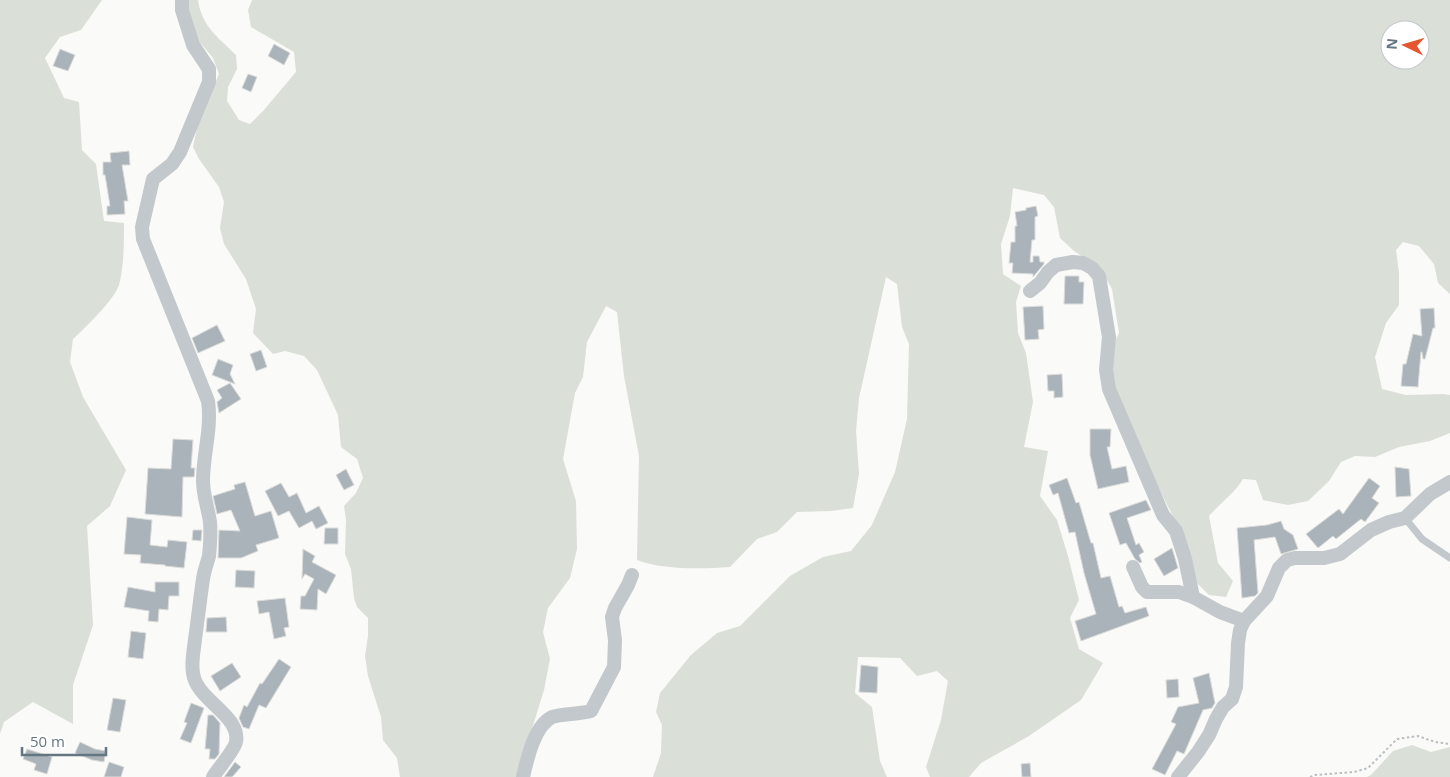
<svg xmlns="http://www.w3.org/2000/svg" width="1450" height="777" font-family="'Open Sans',sans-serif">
<rect width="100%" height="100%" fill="#fafaf8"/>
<g fill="#dadfd7" fill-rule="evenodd">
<path d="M0,0h102l-21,30 -21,7 -15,21 19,40 15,4 3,48 14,14 8,57 20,2c0,20 0,43 -5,62 -5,15 -34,43 -46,54l-3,23 13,35 43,73 -16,36 -23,20 6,99 -20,60v39l-40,-22 -29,20 -4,12z"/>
<path d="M189,0h9c4,27 20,37 38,55l1,14 -9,18 -1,14 12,19 11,4 13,-13 33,-39 -2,-20 -43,-25 -3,-17 4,-10h1198v294l-12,-11 -4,-19 -15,-18 -16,-4 -7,8 3,23v32l-13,18 -11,34 7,32 24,6 37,-1 7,1v38l-20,8 -31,6 -24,10 -20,-1 -14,6 -12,19 -21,20 -20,4 -25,-5 -7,-20 -13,-1c-9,15 -23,24 -34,37l9,47 15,18 -7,16 -17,-2 -14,-14 -9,-39 -44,-87 -33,-77 -2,-22 12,-23 -7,-44 -12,-21 -26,-17 -14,-13 -6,-31 -10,-12 -31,-7 -3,28 -9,28 2,30 18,12 -5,16 2,31 8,20 7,49 -9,45 24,4 -8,45 17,24 11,36 11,44 -9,18 9,31 24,14 -22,37 -52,36 -48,27 -12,14h-39l-4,-10 15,-47 7,-39 -11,-10 -20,5 -17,-18 -42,-1 -3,36 17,14 8,54 7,16h-234l8,-24 1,-28 -6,-13 4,-19 31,-38 26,-22 23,-7 50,-50 33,-19 28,-6 21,-26 23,-53 12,-53 2,-75 -7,-17 -5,-43 -11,-7 -27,121 -3,33 3,43 -6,34 -22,3 -34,1 -20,20 -20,7 -27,28c-29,2 -67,3 -93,-7l2,-104 -15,-80 -7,-64 -11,-6 -19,36 -4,35 -8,16 -12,66 13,42 1,48 -7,29 -22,30 -5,24 7,27 -6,31 -27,87h-117l-3,-19 -14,-18 -2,-23 -13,-41 -3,-20 3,-20v-18l-11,-11 -3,-9 -3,-29 -6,-15 1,-34 -2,-14 12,-13 7,-15 -6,-19 -16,-12 -3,-32 -21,-45 -13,-14 -19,-5 -12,3 -20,-21 3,-24 -10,-30 -22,-35 -4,-16 4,-26 -5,-15 -20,-28 -6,-12 4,-19 22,-54 -6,-16 -15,-18 -10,-20zM1390,30h30v30h-30z"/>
<path d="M1412,745l19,7 19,-5v30h-83l4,-2 22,-24z"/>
</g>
<g fill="#aab3b9" stroke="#dcdcda">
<path d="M274,44l16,9 -6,12 -16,-9z"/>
<path d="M60,49l15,6 -7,16 -15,-5z"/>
<path d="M248,74l9,3 -6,15 -9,-4z"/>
<path d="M129,151l1,14h-8l6,36h-4l1,13 -18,1v-9h3l-5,-31h-2v-13h8l-1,-9z"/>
<path d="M1036,206l2,10 -3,1v23h-3l-2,22h3v-6h6l1,6h4v2l-11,13v-3l-21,-1 1,-10h-4l2,-21h4v-16h2l-2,-14 11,-2v-2z"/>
<path d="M1065,276h14v6h5l-1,22h-19z"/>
<path d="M1043,306l1,23 -6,1 1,9 -14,1 -2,-33z"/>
<path d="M1434,308l1,20h-2l-8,31h-2l-1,-7h-1l-3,35 -17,-1 2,-22h3l7,-30 9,2 -2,-27z"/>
<path d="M217,325l8,16 -27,12 -6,-15z"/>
<path d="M261,350l6,17 -11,4 -6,-17z"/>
<path d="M218,359l15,6 -3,9 5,10 -23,-9z"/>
<path d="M1062,374l1,23 -9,1v-7h-6l-1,-16z"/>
<path d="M230,383l11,16 -22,14 -2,-11 5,-4 -5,-8z"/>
<path d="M1090,429h21l-1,18h-3l5,22 14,-3 3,16 -31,7 -8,-34z"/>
<path d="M173,439l20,1 -2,28h4l-1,9h-11l-1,40 -37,-3 3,-46 23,1z"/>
<path d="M1395,467l14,2 2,27 -15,1z"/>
<path d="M346,469l8,16 -10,5 -8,-15z"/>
<path d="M1067,478l9,25 3,-1 12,41h2l8,35 9,-2 9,31 3,-1 3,7 21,-6 3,9 -68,25 -6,-20 21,-7 -12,-41 -9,-41 -6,1 -11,-40 -5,2 -4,-10z"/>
<path d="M1369,478l11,8 -8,12 7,5 -14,19 -4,-3 -25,20 -3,-3 -15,12 -12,-14 33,-25 4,5z"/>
<path d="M245,482l10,34 16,-5 8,27 -23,7 2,6 -17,7h-23l1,-28 21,1 -9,-21 -14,4 -4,-18 22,-7 -1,-4z"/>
<path d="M281,483l8,14 8,-4 9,20 13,-7 9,17 -12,6 -4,-8 -13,7 -10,-17 -11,5 -13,-25z"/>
<path d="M1146,500l5,10 -24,8 9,27 3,-2 5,9 -5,3 3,7 -2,1 -5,-4 -9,-16 -6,2 -11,-32z"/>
<path d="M127,517l25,3 -2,25 17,2 1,-7 19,2 -3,26 -19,-2v-1l-25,-2 1,-8 -17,-1z"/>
<path d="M1281,521l3,8 9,6 5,14 -17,5 -6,-17 -21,3 4,53 -3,3 -13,2 -5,-70 30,-3z"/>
<path d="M325,528h13v16h-14z"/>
<path d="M193,530h9l-1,11 -9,-1z"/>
<path d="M1172,548l6,20 -14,8 -10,-17z"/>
<path d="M303,549l12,7 -3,6 24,13 -10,19 -8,-5 -1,21 -17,-1 1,-13h4l9,-17 -9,-5 -3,5z"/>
<path d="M236,570l19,1 -1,17 -19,-1z"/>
<path d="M155,582h24v14h-10l-1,14 -9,-1 -1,13 -10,-1 1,-10 -25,-4 4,-20 27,5z"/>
<path d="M285,598l4,29 -5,1 2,8 -12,3 -5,-27 -10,2 -2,-13z"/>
<path d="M226,617l1,15h-21l1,-14z"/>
<path d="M131,631l15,2 -3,26 -15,-2z"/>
<path d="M279,659l12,8 -25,41 -7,-3 -10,24 -6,-2 -4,-9 5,-13 3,2 13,-24 2,1z"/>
<path d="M232,663l9,14 -21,14 -9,-15z"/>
<path d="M861,665l17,2 -1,26 -18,-1z"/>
<path d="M1209,673l6,30 -3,5 -9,2 -19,44 -7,-3 -12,24 -13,-6 24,-45 -5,-2 7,-15 21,-4 -6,-25z"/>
<path d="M1178,679l1,18 -12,1 -1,-18z"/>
<path d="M113,698l13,2 -6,32 -13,-2z"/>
<path d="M191,703l13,5 -13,35 -11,-4 7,-16 -3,-1z"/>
<path d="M208,715h5l7,8 -1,31 -4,5h-6l1,-10h-5z"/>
<path d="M80,742l15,7 11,2 -2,11 -12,-2 -17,-7z"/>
<path d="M27,749l25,8 -5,17 -13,-4 2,-6 -13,-5z"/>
<path d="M109,762l15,5 -3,10h-17z"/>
<path d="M235,762l6,5 -9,10h-8z"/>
<path d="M1030,763l1,14h-9l-1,-13z"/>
</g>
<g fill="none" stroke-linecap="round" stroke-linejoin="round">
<path stroke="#bbbfc2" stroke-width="2" stroke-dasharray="2.5 2.5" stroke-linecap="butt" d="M1310,777l5,-2 39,-3 14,-4 29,-29 21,-3 17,6 15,2"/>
<path stroke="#c3c8cc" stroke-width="7" d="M1405,518l17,21 28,19"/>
<g stroke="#c3c8cc" stroke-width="14">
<path d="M182,0v10l11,35 16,24v13l-29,70 -8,12 -19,15 -11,48 1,12 65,162c4,27 -5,53 -5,80 0,14 5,27 7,41 1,11 0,24 -1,34 -2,8 -5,15 -6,23 -3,20 -5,40 -8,60 -1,11 -4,23 -2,34 3,27 48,42 43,69 -1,7 -18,27 -23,35"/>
<path d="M1030,291l10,-8 8,-11 8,-7 17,-3 10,1 9,5 7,8 10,61 -3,33 3,19 54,126 13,16 9,28 8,38"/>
<path d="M1133,567l9,20 5,5h32l14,5 27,15 24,9"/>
<path d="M523,777c4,-17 11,-51 29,-60 7,-3 29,-3 39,-6l23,-44 1,-27 -3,-23 3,-9 13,-23 4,-10"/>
<path d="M1178,777l20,-25 11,-17 7,-16 7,-12 9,-8 4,-12 2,-44 2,-13 4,-9 23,-25 12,-28 8,-8 8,-2h29l16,-4 31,-24 18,-8 16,-4 25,-24 20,-12"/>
</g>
</g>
<g transform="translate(1405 45) rotate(275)"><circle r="24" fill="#ffffff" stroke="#c1c8cd"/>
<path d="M0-4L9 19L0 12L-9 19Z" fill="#e4572e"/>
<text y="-8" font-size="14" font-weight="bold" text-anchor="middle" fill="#657683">N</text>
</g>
<path d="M22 747v8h84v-8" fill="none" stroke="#657683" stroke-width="2.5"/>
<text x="30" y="747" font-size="15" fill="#657683" stroke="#ffffff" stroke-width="4" paint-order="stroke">50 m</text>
</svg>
